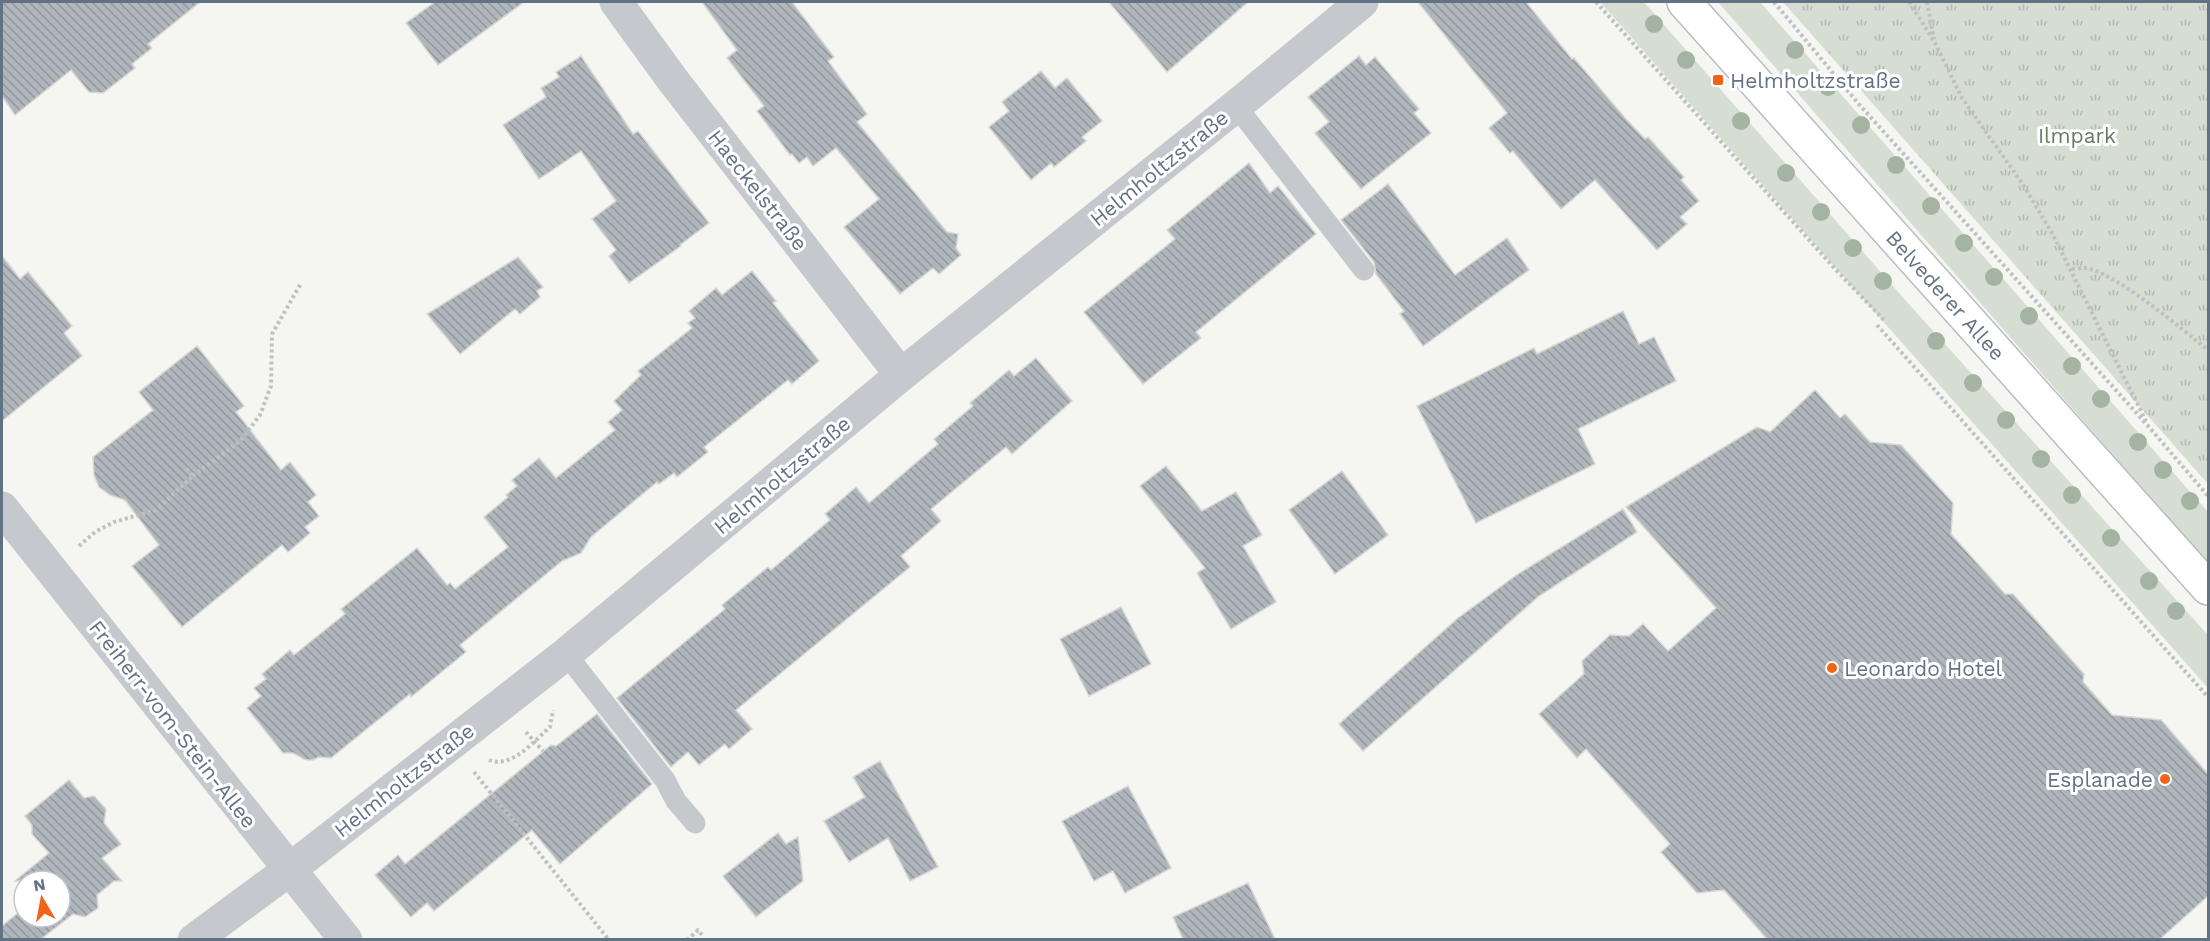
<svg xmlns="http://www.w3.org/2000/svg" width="2210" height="941" font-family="'Work Sans',sans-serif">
<defs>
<pattern id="park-tufts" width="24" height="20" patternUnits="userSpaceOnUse" patternTransform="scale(1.5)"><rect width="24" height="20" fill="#d6ded3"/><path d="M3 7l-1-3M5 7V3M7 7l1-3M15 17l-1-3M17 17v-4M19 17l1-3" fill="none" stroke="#b1b8b1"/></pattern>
<pattern id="building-back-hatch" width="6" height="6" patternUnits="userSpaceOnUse" patternTransform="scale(1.5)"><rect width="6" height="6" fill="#afb6bc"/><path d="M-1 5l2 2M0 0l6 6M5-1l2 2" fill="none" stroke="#92989e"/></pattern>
</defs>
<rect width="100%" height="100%" fill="#f5f6f2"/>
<g fill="#d6ded3">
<path d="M1600,2h44l263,300 301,333v53z"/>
<path d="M1718,2h42l448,510v52z"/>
</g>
<path fill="url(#park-tufts)" d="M1783,2h425v482z"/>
<g fill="url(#building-back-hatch)" stroke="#d7d7d5" stroke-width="1.5">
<path d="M2,2h198l-52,42 4,4 -20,16 3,4 -32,25 -14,-1 -18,-22 -56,45 -13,-19z"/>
<path d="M435,2h89l-86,63 -32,-42z"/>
<path d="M702,2h90l42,55 -6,4 39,53 -10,8 90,110 11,2 -2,14 5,7 -22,19 -6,-6 -33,26 -56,-67 35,-28 -43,-51 -23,18 -6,-9 -8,6 -7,-9 -2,1 -33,-44 7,-5 -37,-48 10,-8z"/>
<path d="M1109,2h139l-81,70z"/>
<path d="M1418,2h108l46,57 2,-1 52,61 19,20 3,-2 36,40 -3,3 18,21 -19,16 7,7 -30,26 -62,-70 -34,29 -48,-58 -3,2 -21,-25 18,-15z"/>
<path d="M581,56l52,78 5,-3 71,92 -29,22 1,1 -52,37 -20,-27 7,-6 -24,-31 24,-18 -35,-50 -42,28 -36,-54 43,-28 -5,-9 18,-11 -3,-5z"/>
<path d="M1359,56l7,9 9,-8 44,52 -5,4 17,20 -70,56 -46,-56 14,-11 -21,-25z"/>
<path d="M1041,71l14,17 12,-10 35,43 -20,16 4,4 -32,26 -3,-4 -20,17 -42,-53 20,-16 -7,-9z"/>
<path d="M1249,163l21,30 8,-7 38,48 -120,98 5,6 -58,46 -59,-72 91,-73 -8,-9z"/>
<path d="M1388,184l67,91 52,-37 22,32 -106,76 -23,-32 4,-3 -28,-37 -2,-12 -33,-42z"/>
<path d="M2,256l18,23 8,-7 44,54 -8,7 18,23 -80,65z"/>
<path d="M518,257l25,30 -6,4 3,6 -20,17 -5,-5 -55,45 -33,-40z"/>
<path d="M752,271l24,30 -3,2 46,58 -27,23 -4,-4 -84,67 4,5 -31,25 -3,-4 -15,11 -2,-2 -66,55 -10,16 -19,8 -102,84 6,7 -55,45 -1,-3 -79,64 -12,-1 -6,3h-7l-13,-7h-10l-36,-45 14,-12 -7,-8 12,-9 -4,-5 28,-24 4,5 51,-41 -4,-5 76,-61 30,37 3,-2 5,6 53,-42 -24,-30 24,-20 -2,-2 11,-9 -5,-6 27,-22 17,20 59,-48 -7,-8 14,-12 -8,-9 27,-26 -3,-4 54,-43 -4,-5 7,-5 -6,-7 27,-23 6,7z"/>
<path d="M1623,311l16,33 15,-7 22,44 -98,48 17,35 -119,59 -59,-117 117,-58 3,6z"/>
<path d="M197,346l47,60 -8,6 45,58 9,-8 26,33 -8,7 11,14 -14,11 5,6 -22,19 -6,-7 -100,82 -50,-61 27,-21 -34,-45 -15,-5 -11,-8 -5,-12 -1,-18 60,-47 -14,-18z"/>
<path d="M1036,358l36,43 -60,53 -6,-7 -75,62 10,12 -40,35 9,11 -174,143 16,19 -23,20 -4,-5 -26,21 -11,-13 -17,15 -54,-69 108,-89 -3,-4 46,-38 3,3 59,-50 -5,-6 31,-27 13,16 69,-59 -4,-5 39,-33 -3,-3 39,-33 5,6z"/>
<path d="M1815,390l25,28 5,-4 25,28 31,3 52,58 -2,31 54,60h8l29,33 42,47 -1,8 29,33 49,5 47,54v122l-48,43h-393l-43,-49 -27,3 -36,-41 9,-8 -84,-95 -9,9 -38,-44 45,-40 -2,-13 28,-26 19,1 14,-12 25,27 48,-43 -90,-101 131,-80 13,5z"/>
<path d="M1166,466l36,45 34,-19 26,43 -19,11 33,56 -45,27 -34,-56 8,-5 -65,-82z"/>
<path d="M1342,471l46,64 -53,39 -46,-64z"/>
<path d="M1623,509l14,23 -98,64 -176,155 -24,-27 119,-106 60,-44z"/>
<path d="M1121,607l30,57 -62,32 -29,-57z"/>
<path d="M597,714l55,70 -92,80 -28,-34 -98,81 -7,-8 -16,14 -36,-42 23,-20 7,9 146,-119 5,1z"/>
<path d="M880,761l58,106 -28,14 -22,-43 -39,24 -25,-41 41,-24 -12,-20z"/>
<path d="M69,780l15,18 10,-2 12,13 -2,14 17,21 -19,14 20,23h-8l-17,14 1,13 -13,9 -12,-3 -32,25h-39v-13l22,-18v9h36v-36h-45l34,-28 -17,-19v-9l-7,-9z"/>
<path d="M1128,786l43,82 -46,25 -12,-22 -19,10 -32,-60z"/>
<path d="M778,833l8,11 12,-7 5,44 -47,36 -33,-41z"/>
<path d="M1248,883l27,56h-92l-10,-22z"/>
</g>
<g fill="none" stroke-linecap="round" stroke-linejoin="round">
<defs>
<g id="secondary">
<path id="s1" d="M1684,2l524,586"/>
</g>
</defs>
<use href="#secondary" stroke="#b9bdc2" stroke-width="36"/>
<g stroke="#bec0c3" stroke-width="4" stroke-dasharray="3 3" stroke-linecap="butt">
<path d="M1596,2l240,268 48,50"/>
<path d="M1774,2l83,100 292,325 59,69"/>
<path d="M1909,2l25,39 28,57 60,85 30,50 94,188"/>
<path d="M1927,2l7,37"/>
<path d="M2072,269c4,0 9,-1 13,-1 30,4 98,62 123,82"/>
<path d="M1877,325l331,372"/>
<path d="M193,476l48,-36 19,-25 11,-29 1,-52 28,-49"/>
<path d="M79,546l16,-14 19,-10 42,-12 37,-34 -6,-7"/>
<path d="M526,732l17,19"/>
<path d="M489,760c23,9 46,-20 61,-33l3,-17"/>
<path d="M474,772l135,168"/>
<path d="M687,940l11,-10 5,6"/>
</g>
<g stroke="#c5c8cc" stroke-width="21">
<path d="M1236,106l128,164"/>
<path d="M566,654l99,126 11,21 19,22"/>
</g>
<g stroke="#c5c8cc" stroke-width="33">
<path d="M616,2l56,77 229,296"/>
<path d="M2,508l344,432"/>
<path d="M194,940l95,-70 277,-216 335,-279 335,-269 126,-104"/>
</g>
<use href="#secondary" stroke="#fff" stroke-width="33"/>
</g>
<g fill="#a5b3a3">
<circle cx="1654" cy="24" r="9"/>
<circle cx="1795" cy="50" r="9"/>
<circle cx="1686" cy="60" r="9"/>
<circle cx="1828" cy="87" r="9"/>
<circle cx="1741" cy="121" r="9"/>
<circle cx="1861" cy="125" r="9"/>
<circle cx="1896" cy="165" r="9"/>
<circle cx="1786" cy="173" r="9"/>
<circle cx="1931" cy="206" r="9"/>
<circle cx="1821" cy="212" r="9"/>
<circle cx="1964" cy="243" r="9"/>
<circle cx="1853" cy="248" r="9"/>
<circle cx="1994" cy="277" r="9"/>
<circle cx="1883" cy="281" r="9"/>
<circle cx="2029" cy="316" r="9"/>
<circle cx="1936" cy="341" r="9"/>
<circle cx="2072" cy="366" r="9"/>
<circle cx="1973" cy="383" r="9"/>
<circle cx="2101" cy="399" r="9"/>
<circle cx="2006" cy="420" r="9"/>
<circle cx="2138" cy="442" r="9"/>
<circle cx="2041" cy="459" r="9"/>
<circle cx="2163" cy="470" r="9"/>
<circle cx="2072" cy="495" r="9"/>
<circle cx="2190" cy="501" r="9"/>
<circle cx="2111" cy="538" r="9"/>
<circle cx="2149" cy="581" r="9"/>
<circle cx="2176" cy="611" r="9"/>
</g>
<g fill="#f06318" stroke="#fff" stroke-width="2">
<rect x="1712" y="74" width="12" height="12" rx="3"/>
<circle cx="1832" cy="668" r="6"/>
<circle cx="2165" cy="779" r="6"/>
</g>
<g text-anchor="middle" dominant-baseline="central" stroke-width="6" stroke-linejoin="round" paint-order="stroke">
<g font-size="21" fill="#627285" stroke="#fff" text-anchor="start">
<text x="1730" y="80">Helmholtzstraße</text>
<text x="1844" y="668">Leonardo Hotel</text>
<text x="2153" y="779" text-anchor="end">Esplanade</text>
</g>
<g font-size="21" fill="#647c62" stroke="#fff">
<text x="2077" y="135">Ilmpark</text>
</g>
<g font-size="21" fill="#627285" stroke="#fff">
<text transform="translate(1159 168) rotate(-39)">Helmholtzstraße</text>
<text transform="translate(758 190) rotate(52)">Haeckelstraße</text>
<text stroke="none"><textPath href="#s1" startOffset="393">Belvederer Allee</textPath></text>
<text transform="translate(782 475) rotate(-40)">Helmholtzstraße</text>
<text transform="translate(173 724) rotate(52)">Freiherr-vom-Stein-Allee</text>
<text transform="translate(404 780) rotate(-38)">Helmholtzstraße</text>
</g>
</g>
<rect width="2210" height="941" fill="none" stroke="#627285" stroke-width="6"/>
<g transform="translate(42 899) rotate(350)"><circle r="28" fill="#ffffff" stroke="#c0c7ce" stroke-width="1.5"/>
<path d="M0-4.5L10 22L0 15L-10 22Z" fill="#f06318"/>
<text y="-9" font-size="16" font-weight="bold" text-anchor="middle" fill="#627285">N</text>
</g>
</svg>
